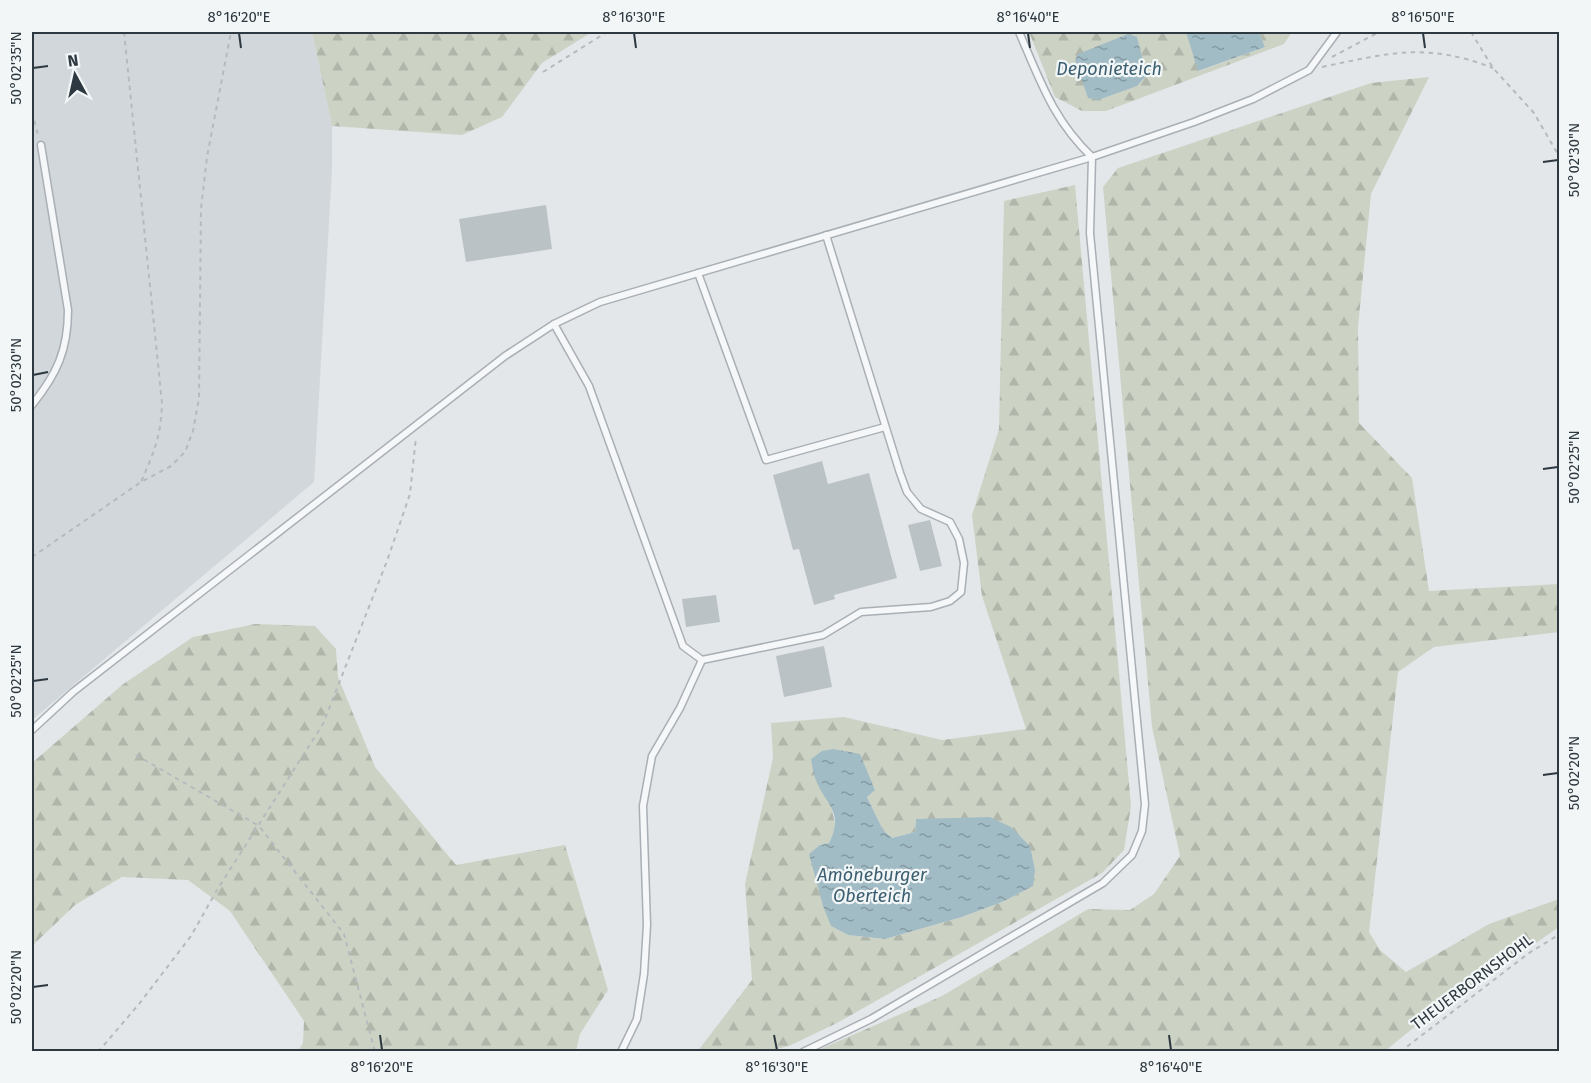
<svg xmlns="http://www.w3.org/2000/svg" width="1591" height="1083" font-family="'Fira Sans',sans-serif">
<defs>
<pattern id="forest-firs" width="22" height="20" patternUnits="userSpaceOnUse" patternTransform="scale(1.5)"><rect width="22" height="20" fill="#ccd3c5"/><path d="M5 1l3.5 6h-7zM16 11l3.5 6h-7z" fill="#b0b6aa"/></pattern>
<pattern id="water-ripples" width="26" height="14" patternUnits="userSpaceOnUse" patternTransform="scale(1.5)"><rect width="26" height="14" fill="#a2bcc6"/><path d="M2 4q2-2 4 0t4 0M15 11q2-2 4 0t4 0" fill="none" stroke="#849aa2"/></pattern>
</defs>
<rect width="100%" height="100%" fill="#e3e7ea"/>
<path fill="#d1d7db" d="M32,32h280l20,94v44l-18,312 -282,238z"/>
<g fill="url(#forest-firs)" fill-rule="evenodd">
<path d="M312,32h280l-50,31 -40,54 -40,18 -130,-9z"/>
<path d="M1029,32h157l13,39 66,-24 -6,-15h33l-8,12 -178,67h-24l-27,-14z"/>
<path d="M1429,77l-58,117 -13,133 1,96 53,55 17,113 130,-7v48l-125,15 -36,25 -29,260 11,18 26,22 83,-48 70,-25v28l-147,102 -27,22h-569l126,-55 146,-87 42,1 24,-16 26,-38 -28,-129 -49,-540 15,-19 253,-85z"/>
<path d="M1075,185l56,621 -7,44 -22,23 -28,16 -237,134 -48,23 -21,5 -71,1 55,-72 -7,-96 28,-126 -2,-35 73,-6 98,23 84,-11 -44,-133 -10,-81 27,-86 5,-228zM815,778h53l7,11 -8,8 16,33 9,8 23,-6 1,-13 117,66 -31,17 -40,15 -77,22 -37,-4 -17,-9 -11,-81 9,-2 7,-15 -5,-22z"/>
<path d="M255,624l60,2 21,23 2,28 37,90 81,98 109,-20 43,145 -28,44 -4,17h-278l5,-8 1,-22 -74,-110 -42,-31 -66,-3 -47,28 -43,41v-183l90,-78 71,-48z"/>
</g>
<g fill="url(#water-ripples)">
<path d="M1186,32h73l6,15 -67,24z"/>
<path d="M1128,34l9,3 10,38 -10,11 -39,14 -10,-2 -13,-38 3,-6z"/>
<path d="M833,749l27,5 15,36 -8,7 16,33 9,8 23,-6 1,-13 74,-2 21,10 19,19 5,24 -2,16 -31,16 -40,15 -77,22 -37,-4 -17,-9 -8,-20 -14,-52 11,-9 9,-2c16,-32 -4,-38 -14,-65 -2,-6 -3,-13 -4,-19l11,-8z"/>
</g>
<g fill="#bbc2c6">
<path d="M546,205l6,44 -86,13 -7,-43z"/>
<path d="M822,461l6,23 41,-11 28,105 -63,17 1,4 -21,6 -15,-56 -6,1 -20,-75z"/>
<path d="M930,520l12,46 -22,5 -12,-46z"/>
<path d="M716,595l4,27 -34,5 -4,-28z"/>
<path d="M824,646l8,41 -48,10 -8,-41z"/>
</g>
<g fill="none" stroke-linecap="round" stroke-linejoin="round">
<defs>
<g id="lane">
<path d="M698,273l68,187 119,-33"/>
<path d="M554,324l35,62 94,260 19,14 121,-25 38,-23 70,-5 19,-6 11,-9 3,-29 -5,-24 -9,-17 -29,-13 -14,-17 -7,-19 -74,-238"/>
<path d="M32,405c25,-31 36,-55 36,-95l-27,-165"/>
<path d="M32,730l41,-38 432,-336 49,-32 46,-22 492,-145 102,-35 59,-23 56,-29 28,-38"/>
<path d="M621,1052l16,-33 7,-45 3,-49 -4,-119 9,-50 28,-48 22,-48"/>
<path d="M803,1052l68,-33 232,-136 29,-28 10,-24 3,-27 -55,-571 2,-76c-39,-37 -52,-77 -73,-125"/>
</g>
</defs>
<use href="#lane" stroke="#a9afb4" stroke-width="9"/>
<g stroke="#b5babd" stroke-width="2" stroke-dasharray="4.5 4.5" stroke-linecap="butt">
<path d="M124,32l38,371c-1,34 -8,49 -21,79"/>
<path d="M1471,32l22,36 41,45 26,45"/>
<path d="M1332,57l47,-25"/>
<path d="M1322,67c67,-14 104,-25 171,1"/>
<path d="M543,72l64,-40"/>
<path d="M32,112l6,23"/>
<path d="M32,557l109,-75 30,-16 14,-14 8,-21 6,-33 2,-189 6,-52 24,-125"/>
<path d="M136,755l123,71 85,108 31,118"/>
<path d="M98,1052l41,-48 52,-68 26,-46 106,-166 64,-163 23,-67 6,-57"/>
<path d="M1400,1052l129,-99 31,-19"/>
</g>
<use href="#lane" stroke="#f5f7f8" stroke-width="6"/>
</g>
<path fill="none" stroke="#2d3840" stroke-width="2" d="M239,33l2,15M634,33l2,15M1028,33l2,15M1423,33l2,15M33,68l15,-2M1543,162l15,-2M33,375l15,-3M1543,469l15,-2M33,681l15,-2M1543,775l15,-2M33,987l15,-2M380,1035l2,15M774,1035l3,15M1169,1035l2,15"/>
<g text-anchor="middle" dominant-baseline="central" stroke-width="4.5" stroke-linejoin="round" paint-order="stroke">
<g font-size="16" fill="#2d3840" stroke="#f3f6f7">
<text transform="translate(1472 982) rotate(-37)">THEUERBORNSHOHL</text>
</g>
<g font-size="18" font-style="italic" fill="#3b5f70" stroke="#f3f6f7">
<text x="1109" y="69">Deponieteich</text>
<text x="872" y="875">Amöneburger<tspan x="872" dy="21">Oberteich</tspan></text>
</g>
</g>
<rect width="1591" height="1083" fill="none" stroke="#f3f6f7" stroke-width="66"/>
<g transform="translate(75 75) rotate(352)" stroke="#f3f6f7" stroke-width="4.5" paint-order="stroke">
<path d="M0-4.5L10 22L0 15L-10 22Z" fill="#2d3840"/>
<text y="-9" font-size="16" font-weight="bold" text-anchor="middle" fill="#2d3840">N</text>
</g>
<rect x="33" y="33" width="1525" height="1017" fill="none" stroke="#2d3840" stroke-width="2"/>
<g font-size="15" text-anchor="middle" fill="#2d3840">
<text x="239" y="22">8°16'20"E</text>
<text x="634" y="22">8°16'30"E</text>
<text x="1028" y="22">8°16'40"E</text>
<text x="1423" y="22">8°16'50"E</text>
<text transform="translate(16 68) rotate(-90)" y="5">50°02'35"N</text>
<text transform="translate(1574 160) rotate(-90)" y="5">50°02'30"N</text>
<text transform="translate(16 375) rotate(-90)" y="5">50°02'30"N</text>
<text transform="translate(1574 467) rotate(-90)" y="5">50°02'25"N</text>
<text transform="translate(16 681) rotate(-90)" y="5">50°02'25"N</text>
<text transform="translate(1574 773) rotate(-90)" y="5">50°02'20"N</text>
<text transform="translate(16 987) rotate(-90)" y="5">50°02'20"N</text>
<text x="382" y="1072">8°16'20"E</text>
<text x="777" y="1072">8°16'30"E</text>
<text x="1171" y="1072">8°16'40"E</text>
</g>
</svg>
